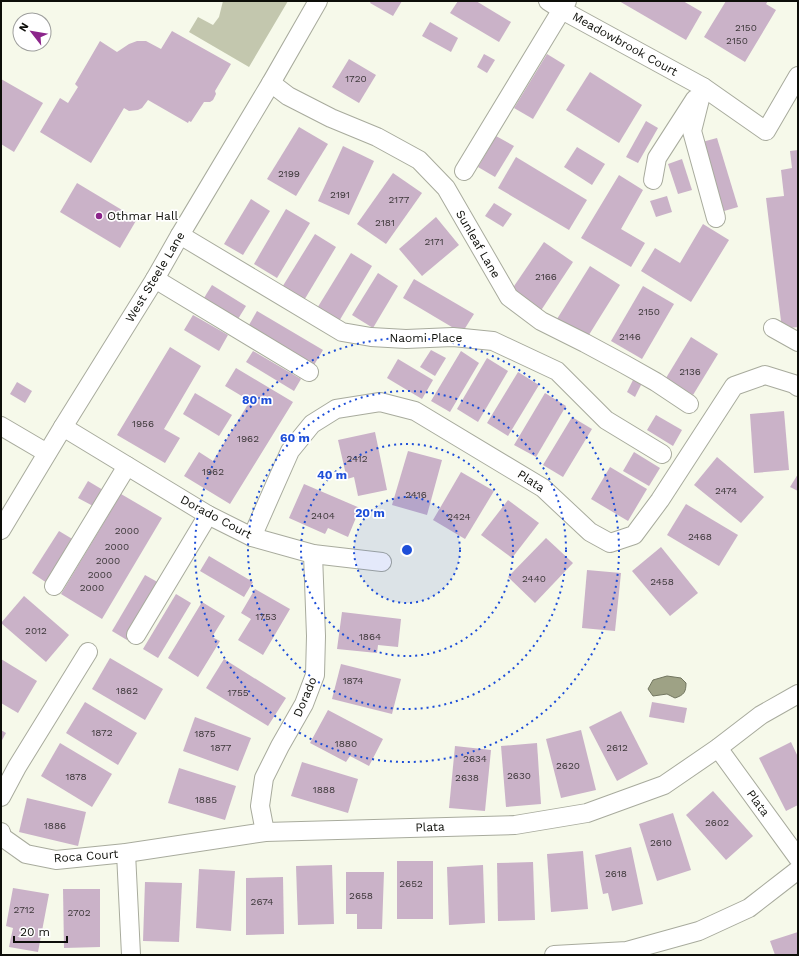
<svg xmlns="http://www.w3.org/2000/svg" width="799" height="956" font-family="'Work Sans',sans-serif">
<rect width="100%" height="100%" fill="#f6f9ea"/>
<path fill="#c3c7ae" d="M223,1h65l-39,66 -60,-35 9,-15 15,8 6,-8z"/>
<path fill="#9ea285" stroke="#727660" d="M667,676l14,2 5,5c0,9 -2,12 -11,15l-8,-4 -14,2 -5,-7 5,-9z"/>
<g fill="#cab2c8">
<path d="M371,1h31l-9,15 -23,-13z"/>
<path d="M458,1h18l35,21 -12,20 -49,-29z"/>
<path d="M619,1h64l19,11 -16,28z"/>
<path d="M726,1h42l-2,3 10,6 -31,52 -41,-25z"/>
<path d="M430,22l28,16 -7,14 -29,-16z"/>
<path d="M172,31l59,33 -16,27 1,3 -3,6 -3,2h-6l-13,20 -2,-1 -1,2 -40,-23 -6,8 -4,2 -9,1 -5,-3 -33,55 -51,-31 20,-34 8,5 10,-16 -3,-3 25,-43 17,11 12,-8 8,-3h9l15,8z"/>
<path d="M484,54l11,6 -8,13 -10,-6z"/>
<path d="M547,54l18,11 -32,54 -19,-11z"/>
<path d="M349,59l27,16 -17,28 -27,-16z"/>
<path d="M590,72l52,33 -23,38 -53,-33z"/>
<path d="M1,79l42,24 -29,49 -13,-8z"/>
<path d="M646,121l12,7 -20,35 -12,-6z"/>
<path d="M299,127l29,17 -32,52 -29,-17z"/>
<path d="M496,136l18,10 -19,31 -17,-10z"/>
<path d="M717,138l21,69 -14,4 -22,-69z"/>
<path d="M343,146l31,15 -25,54 -31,-14z"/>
<path d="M577,147l28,17 -13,21 -28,-18z"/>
<path d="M798,150v177l-16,2 -16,-131 18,-2 -3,-26 11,-2 -2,-17z"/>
<path d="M516,157l71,43 -18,30 -71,-42z"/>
<path d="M682,159l10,31 -14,4 -10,-30z"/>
<path d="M393,173l29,20 -36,51 -29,-20z"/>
<path d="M619,175l24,15 -22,39 24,14 -14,24 -50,-29z"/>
<path d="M77,183l60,36 -17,29 -60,-36z"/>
<path d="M667,196l5,16 -16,5 -6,-16z"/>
<path d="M251,199l19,12 -27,44 -19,-11z"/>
<path d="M494,203l18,11 -9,13 -18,-11z"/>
<path d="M286,209l24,14 -33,55 -23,-14z"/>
<path d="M436,217l23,28 -37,31 -23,-27z"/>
<path d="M703,224l26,16 -38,62 -50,-31 14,-23 25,15z"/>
<path d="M315,234l21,13 -33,55 -22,-13z"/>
<path d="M544,242l29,20 -35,53 -30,-20z"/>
<path d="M351,253l21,13 -34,57 -22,-13z"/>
<path d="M590,266l30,19 -33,53 -30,-19z"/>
<path d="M378,273l20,13 -25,42 -21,-13z"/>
<path d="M414,279l60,35 -12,19 -59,-35z"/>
<path d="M212,285l34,21 -8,13 -34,-21z"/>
<path d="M643,286l31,18 -32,55 -31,-18z"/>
<path d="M257,311l66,39 -9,15 -65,-40z"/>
<path d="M193,315l35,20 -9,16 -35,-21z"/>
<path d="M691,337l27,17 -25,41 -27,-17z"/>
<path d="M170,347l31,19 -37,63 16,9 -15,25 -48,-28z"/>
<path d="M431,350l15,8 -11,18 -15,-9z"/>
<path d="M253,351l48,28 -7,12 -48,-29z"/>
<path d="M461,351l18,12 -29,49 -19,-11z"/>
<path d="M487,358l21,13 -30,51 -21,-13z"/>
<path d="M398,359l35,21 -11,19 -35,-21z"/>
<path d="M236,368l57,34 -63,102 -46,-28 15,-24 14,9 37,-60 -25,-15z"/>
<path d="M518,372l21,13 -31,51 -21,-13z"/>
<path d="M634,378l8,5 -7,14 -8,-5z"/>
<path d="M17,382l15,9 -7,12 -15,-9z"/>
<path d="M195,393l37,22 -13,21 -36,-22z"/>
<path d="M545,393l21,13 -30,51 -22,-12z"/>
<path d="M784,411l5,59 -35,3 -4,-59z"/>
<path d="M656,415l26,15 -9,16 -26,-16z"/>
<path d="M572,417l20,12 -29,48 -20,-12z"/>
<path d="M375,432l12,58 -29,6 -4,-19 -7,2 -9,-39z"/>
<path d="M408,451l34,9 -15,55 -35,-10z"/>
<path d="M634,452l26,16 -11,18 -26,-15z"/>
<path d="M717,457l47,40 -23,26 -47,-38z"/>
<path d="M610,467l37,22 -19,32 -37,-22z"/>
<path d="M461,472l33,19 -29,48 -32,-19z"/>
<path d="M798,474v17l-8,-4z"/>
<path d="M88,481l15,9 -10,16 -15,-8z"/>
<path d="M304,484l56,24 -12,29 -20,-9 -3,6 -36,-16z"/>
<path d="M121,494l41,24 -60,101 -41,-25z"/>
<path d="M508,500l31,23 -27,35 -31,-23z"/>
<path d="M686,504l52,31 -19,31 -52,-31z"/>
<path d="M59,531l15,9 -27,43 -15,-10z"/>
<path d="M546,538l27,25 -38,40 -27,-26z"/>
<path d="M661,547l37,46 -28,23 -38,-45z"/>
<path d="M209,556l44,26 -9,15 -44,-26z"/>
<path d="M587,570l34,3 -6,58 -33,-3z"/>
<path d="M145,575l16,9 -34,56 -15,-9z"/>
<path d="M255,589l35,20 -27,46 -25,-15 13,-21 -10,-6z"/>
<path d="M176,594l15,9 -33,55 -15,-9z"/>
<path d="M24,596l45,39 -23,27 -45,-39z"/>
<path d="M202,602l23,14 -13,21 8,4 -22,36 -30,-19z"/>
<path d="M342,612l59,7 -3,28 -20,-2 -1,8 -40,-4z"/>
<path d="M110,658l53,31 -18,31 -53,-31z"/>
<path d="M1,659l36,22 -19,32 -17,-10z"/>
<path d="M224,659l62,39 -18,28 -62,-38z"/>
<path d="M341,664l60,15 -9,35 -60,-15z"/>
<path d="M85,702l52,31 -19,32 -52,-32z"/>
<path d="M652,702l35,6 -3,15 -35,-6z"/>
<path d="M328,710l55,29 -14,27 -19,-10 -4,6 -36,-19z"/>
<path d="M621,711l27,53 -31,17 -28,-54z"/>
<path d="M195,717l56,21 -13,33 -55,-20z"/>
<path d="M1,730l5,3 -5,9z"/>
<path d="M581,730l15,60 -35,8 -15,-59z"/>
<path d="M791,742l7,15v48l-12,6 -27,-53z"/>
<path d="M60,743l52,31 -20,33 -51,-31z"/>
<path d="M537,743l4,61 -35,3 -5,-61z"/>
<path d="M455,746l36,4 -6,61 -36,-3z"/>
<path d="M302,762l56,17 -10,34 -57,-17z"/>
<path d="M179,768l57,18 -11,34 -57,-17z"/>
<path d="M713,791l40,45 -27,24 -40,-45z"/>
<path d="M27,798l59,14 -8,34 -59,-14z"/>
<path d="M673,813l18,57 -34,11 -18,-57z"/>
<path d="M631,847l12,57 -31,7 -4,-18 -5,1 -8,-39z"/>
<path d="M583,851l5,58 -37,3 -4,-58z"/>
<rect x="397" y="861" width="36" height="58"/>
<path d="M533,862l2,58 -37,1 -1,-58z"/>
<path d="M332,865l2,59 -36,1 -2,-59z"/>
<path d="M483,865l2,58 -36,2 -2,-58z"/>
<path d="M199,869l36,2 -4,60 -35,-3z"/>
<path d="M346,872h38l-2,57h-25v-15h-11z"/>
<path d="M283,877l1,57 -38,1v-57z"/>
<path d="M145,882l37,1 -3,59 -36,-1z"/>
<path d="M13,888l36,6 -11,58 -29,-5 4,-19 -7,-2z"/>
<path d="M63,889h37v58l-36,1z"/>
<path d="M798,932v23h-23l-5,-14z"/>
</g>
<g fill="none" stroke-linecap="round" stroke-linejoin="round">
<defs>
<g id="minor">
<path d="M548,1l14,9 141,77 63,44 32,-55"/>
<path d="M271,83l17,13 43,22 46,19 42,23 27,28 63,109 32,24 44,22 39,21 32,18 33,22"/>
<path d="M703,87l-11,44 24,87"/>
<path d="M464,171l103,-170"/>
<path d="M653,180l4,-22 38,-59"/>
<path d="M180,235l162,97 29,5 35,2 47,-2 40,4 64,30 49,49 56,34"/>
<path d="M155,279l154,93"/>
<path d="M773,328l25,14"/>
<path d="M1,426l46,27"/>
<path d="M63,427l145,88 44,22 61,17 69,8"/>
<path d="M1,530l62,-103 92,-148 25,-44 91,-152 47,-82"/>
<path d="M252,537l38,-86 22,-27 24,-15 44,-7 35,9 128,77 47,44 20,11 24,-8 26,-35 74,-114 31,-11 29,9 4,3"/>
<path d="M54,586l73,-120"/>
<path d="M136,635l72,-120"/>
<path d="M718,748l80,110"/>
<path d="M1,797l16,-30 71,-115"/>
<path d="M1,832l1,5 24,17 30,6 70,-7 139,-21 250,-7 72,-12 77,-28 54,-37 43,-33 37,-21"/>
<path d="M265,832l-5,-26 4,-28 16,-32 24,-42 11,-29 1,-39 -3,-82"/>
<path d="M126,853l5,102"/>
<path d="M554,955l73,-4 72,-20 50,-23 49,-38"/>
</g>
</defs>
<use href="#minor" stroke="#a8ab9d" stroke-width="20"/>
<use href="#minor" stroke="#fff" stroke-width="18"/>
</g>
<circle cx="407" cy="550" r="53" fill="#1d4ed8" fill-opacity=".12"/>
<g fill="none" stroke="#1d4ed8" stroke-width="2" stroke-dasharray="2 4">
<circle cx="407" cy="550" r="53"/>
<circle cx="407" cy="550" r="106"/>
<circle cx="407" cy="550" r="159"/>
<circle cx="407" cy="550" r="212"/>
</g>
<circle fill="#8c258b" stroke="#fff" stroke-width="1.5" cx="99" cy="216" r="4"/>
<g text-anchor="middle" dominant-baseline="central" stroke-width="3.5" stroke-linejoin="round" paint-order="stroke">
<g font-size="10" fill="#3c3739">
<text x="746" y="27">2150</text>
<text x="737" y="40">2150</text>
<text x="356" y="78">1720</text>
<text x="289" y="173">2199</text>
<text x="340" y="194">2191</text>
<text x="399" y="199">2177</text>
<text x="385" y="222">2181</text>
<text x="434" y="241">2171</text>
<text x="546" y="276">2166</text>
<text x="649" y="311">2150</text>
<text x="630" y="336">2146</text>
<text x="690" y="371">2136</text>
<text x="143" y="423">1956</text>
<text x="248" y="438">1962</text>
<text x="357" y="458">2412</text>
<text x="213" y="471">1962</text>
<text x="726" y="490">2474</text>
<text x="416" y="494">2416</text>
<text x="323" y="515">2404</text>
<text x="459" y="516">2424</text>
<text x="127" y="530">2000</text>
<text x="700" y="536">2468</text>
<text x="117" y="546">2000</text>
<text x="108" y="560">2000</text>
<text x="100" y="574">2000</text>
<text x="534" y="578">2440</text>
<text x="662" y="581">2458</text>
<text x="92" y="587">2000</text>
<text x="266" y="616">1753</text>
<text x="36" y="630">2012</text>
<text x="370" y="636">1864</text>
<text x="353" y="680">1874</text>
<text x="127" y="690">1862</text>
<text x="238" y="692">1755</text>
<text x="102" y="732">1872</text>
<text x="205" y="733">1875</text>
<text x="346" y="743">1880</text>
<text x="221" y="747">1877</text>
<text x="617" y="747">2612</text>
<text x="475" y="758">2634</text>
<text x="568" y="765">2620</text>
<text x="519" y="775">2630</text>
<text x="76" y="776">1878</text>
<text x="467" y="777">2638</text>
<text x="324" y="789">1888</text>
<text x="206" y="799">1885</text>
<text x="717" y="822">2602</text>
<text x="55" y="825">1886</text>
<text x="661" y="842">2610</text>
<text x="616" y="873">2618</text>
<text x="411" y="883">2652</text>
<text x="361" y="895">2658</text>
<text x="262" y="901">2674</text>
<text x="24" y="909">2712</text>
<text x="79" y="912">2702</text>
</g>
<g font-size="12" fill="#0d0e09" stroke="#fff">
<text transform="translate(625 44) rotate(29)">Meadowbrook Court</text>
<text transform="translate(478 244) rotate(60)">Sunleaf Lane</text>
<text transform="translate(155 277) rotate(-59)">West Steele Lane</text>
<text x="426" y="338">Naomi Place</text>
<text transform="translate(531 481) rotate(33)">Plata</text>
<text transform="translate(216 517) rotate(28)">Dorado Court</text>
<text transform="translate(305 697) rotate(-67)">Dorado</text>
<text transform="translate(758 803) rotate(54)">Plata</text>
<text transform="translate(430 827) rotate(-2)">Plata</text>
<text transform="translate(86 856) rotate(-4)">Roca Court</text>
</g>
<g font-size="12" fill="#0d0e09" stroke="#fff" text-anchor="start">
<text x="107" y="216">Othmar Hall</text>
</g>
</g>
<circle cx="407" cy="550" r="6" fill="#1d4ed8" stroke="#fff" stroke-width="2"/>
<g font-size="12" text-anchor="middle" font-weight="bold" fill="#1d4ed8" stroke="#fff" stroke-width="3.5" stroke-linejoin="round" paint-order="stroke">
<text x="257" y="404">80 m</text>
<text x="295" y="442">60 m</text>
<text x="332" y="479">40 m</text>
<text x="370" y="517">20 m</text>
</g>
<rect width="799" height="956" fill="none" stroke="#0d0e09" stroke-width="4"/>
<g transform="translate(32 32) rotate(301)"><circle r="19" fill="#ffffff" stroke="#9e9f9d"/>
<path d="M0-3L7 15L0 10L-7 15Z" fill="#8c258b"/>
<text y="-6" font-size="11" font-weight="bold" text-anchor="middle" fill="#0d0e09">N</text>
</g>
<path d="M14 936v6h53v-6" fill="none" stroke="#0d0e09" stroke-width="2"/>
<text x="20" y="936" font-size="12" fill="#0d0e09" stroke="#ffffff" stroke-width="3" paint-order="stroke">20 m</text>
</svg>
